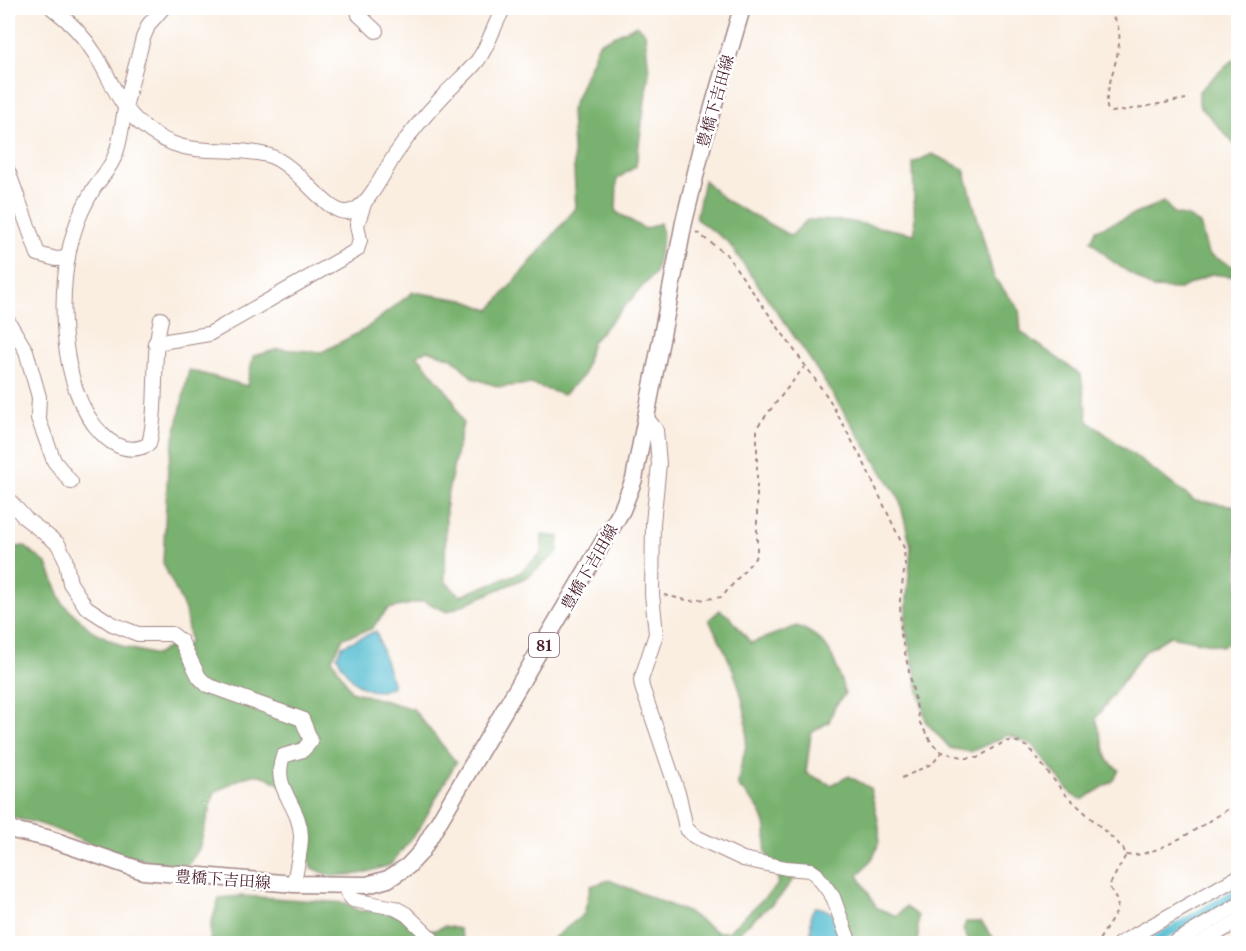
<svg xmlns="http://www.w3.org/2000/svg" width="1246" height="951" font-family="'Libre Caslon Text','Noto Serif JP',serif">
<rect width="100%" height="100%" fill="#fff"/>
<filter id="ink" filterUnits="userSpaceOnUse"><feTurbulence type="fractalNoise" baseFrequency=".0167" numOctaves="2"/><feDisplacementMap in="SourceGraphic" scale="12" xChannelSelector="R" yChannelSelector="G"/><feConvolveMatrix kernelMatrix="1 2 1 2 8 2 1 2 1" color-interpolation-filters="sRGB"/></filter>
<filter id="wash" filterUnits="userSpaceOnUse"><feTurbulence type="fractalNoise" baseFrequency=".008" numOctaves="4" result="noise"/><feDisplacementMap in="SourceGraphic" scale="24" xChannelSelector="R" yChannelSelector="G"/><feGaussianBlur stdDeviation="1.35" result="paint"/><feColorMatrix in="noise" values="0 0 0 0 0 0 0 0 0 0 0 0 0 0 0 0 0 1.4 0 .05"/><feComposite in="paint" operator="in"/></filter>
<g filter="url(#wash)">
<rect width="100%" height="100%" fill="#faeee1"/>
<g fill="#79b270" stroke="#62684e" stroke-width="1.5">
<path d="M637,25l8,8 4,39 -13,94 -19,13 -1,33 29,17 15,-6 3,14 -8,36 -63,69 -9,34 -20,19 -32,-11 -31,3 -27,-9 -21,-20 -25,-8 -10,5 35,43 11,25 -17,78 -1,80 15,15 61,-24 21,-20v-17l17,2 -1,15 -31,25 -80,35 -23,-11 -36,8 -17,20 -28,9 -11,21 19,32 62,18 43,53 -37,67 -29,36 -30,9 -28,2 -21,-8 -12,-69c-40,-31 -41,-31 -85,-6l-15,56 -11,16c-29,-2 -55,-5 -83,-15 -31,-11 -64,-31 -97,-32v-270l16,-2 23,18 16,40 28,26 33,17 32,8 13,-8 9,6 12,-11 -5,-32 -22,-47 5,-96 21,-97 58,16 6,-30 26,-7 43,3 42,-22 49,-38 51,8 26,10 86,-102 -5,-98 28,-67z"/>
<path d="M1238,59v94l-3,-8 -36,-40v-14l32,-30z"/>
<path d="M932,154l32,15 30,109 25,31 2,23 60,43 7,46 107,80 43,5v132l-16,8 -52,-10 -26,16 -48,66 12,43 11,9 -6,11 -31,19 -10,-5 -39,-50 -25,-10 -38,17 -20,-4 -24,-26 -21,-95 6,-81 -12,-48 -89,-139 -82,-117 -32,-23 8,-39 21,20 66,36 16,-16 40,1 68,13 -2,-71z"/>
<path d="M1164,202l10,12 14,3 12,7 8,30 30,15v8l-27,-3 -31,15 -28,-1 -39,-26 -22,-21 5,-11z"/>
<path d="M720,610l10,7 21,26 46,-17c35,14 38,35 48,68l-10,12 -6,16 -18,11 -5,40 25,12 18,-9 21,12c9,38 20,57 -12,87l19,33 20,8 8,-9 13,9v27h-63l-38,-71 -20,2 -18,24 -37,31 -8,14 -188,1 38,-30 7,-28 18,-6 80,33 28,19h11l49,-46 2,-16c-24,-23 -8,-23 -14,-46 -4,-16 -16,-27 -27,-38 0,-15 6,-27 8,-42 5,-40 -18,-90 -37,-124z"/>
<path d="M242,896l105,7 12,8h20l21,5 16,13 19,1 10,-4 14,3 6,14 -255,1 1,-19 8,-27z"/>
<path d="M966,922h15l14,18 6,3h-31l-7,-13z"/>
</g>
<g fill="#55bdd2" stroke="#506e7e" stroke-width="1.5">
<path d="M376,631l17,55c-26,15 -46,-8 -56,-30l5,-10z"/>
<path d="M815,907c22,2 24,17 31,36l-39,1 4,-4v-26z"/>
</g>
<g fill="none" stroke-linecap="round" stroke-linejoin="round">
<path stroke="#55bdd2" stroke-width="10" d="M1149,944l89,-52"/>
</g>
</g>
<g filter="url(#ink)">
<g fill="none" stroke-linecap="round" stroke-linejoin="round">
<defs>
<g id="minor">
<path d="M52,8c16,12 32,28 43,46 16,24 23,52 47,71 46,38 75,18 125,30 30,8 57,57 79,57 22,0 39,-44 51,-60 13,-19 30,-39 46,-56 11,-12 25,-23 35,-36 11,-15 16,-36 26,-52"/>
<path d="M358,8l1,7 17,16"/>
<path d="M8,171l30,83 18,5 12,-1"/>
<path d="M161,319c-10,41 -2,84 -12,125 -18,10 -35,3 -48,-11 -43,-44 -45,-149 -26,-204 4,-14 12,-29 19,-41 8,-11 18,-22 22,-35 5,-14 6,-29 9,-44 5,-24 12,-47 18,-71l6,-14 14,-16"/>
<path d="M8,321l18,30 13,46 -1,21 16,43 17,21"/>
<path d="M155,343l54,-9 148,-84 3,-10 -3,-15 7,-21"/>
<path d="M645,416l11,14 3,34 -6,59 -1,71 4,40 -15,46 1,7 37,109 7,32 8,8 49,23 43,9 24,2 6,4 17,23 17,47"/>
<path d="M8,499l17,19 33,26 7,14 5,25 16,24 26,17 26,10h34l9,7 18,36 8,8 95,34 9,22 -8,9 -20,6c-12,33 17,48 18,80 0,16 -5,33 -7,48"/>
<path d="M346,886l2,8 5,6 42,8 11,6 31,30"/>
<path d="M1119,944l119,-67"/>
<path d="M1172,944l66,-39"/>
<path d="M1199,944l39,-23"/>
</g>
<path id="major" d="M8,829l39,9 96,33 151,13 73,1 21,-6 20,-13 13,-14 201,-342 12,-31 50,-257 22,-91 36,-123"/>
</defs>
<use href="#minor" stroke="#a28686" stroke-width="16"/>
<use href="#major" stroke="#a28686" stroke-width="19"/>
<g stroke="#a28686" stroke-width="2" stroke-dasharray="4.5 4.5" stroke-linecap="butt">
<path d="M1098,8c6,4 15,7 18,14 12,23 -12,61 -9,86l5,4 9,-1 65,-12"/>
<path d="M696,232l30,22 103,145 35,64 40,85 1,17 -5,35 1,34 19,89 13,22 9,7 24,6h11l29,-17 12,1 11,6 35,45 59,55 3,7 -17,31 9,17 -2,10 -17,27 1,4"/>
<path d="M664,595l27,6 31,-4 33,-39 2,-8v-123l47,-60"/>
<path d="M902,778l31,-15 9,-11"/>
<path d="M1126,855c31,4 85,-36 112,-52"/>
</g>
<use href="#minor" stroke="#fff" stroke-width="14"/>
<use href="#major" stroke="#fff" stroke-width="16"/>
</g>
</g>
<g text-anchor="middle" dominant-baseline="central" stroke-width="5" stroke-linejoin="round" paint-order="stroke">
<rect fill="#fff" stroke="#80626b" stroke-width="1.5" x="529" y="633" width="30" height="24" rx="4.5"/>
<g font-size="15" font-weight="bold" fill="#4a1f2b">
<text x="544" y="645">81</text>
</g>
<g font-size="16" fill="#4a1f2b" stroke="#fff">
<text transform="translate(715 101) rotate(-74)">豊橋下吉田線</text>
<text transform="translate(589 567) rotate(-60)">豊橋下吉田線</text>
<text transform="translate(223 879) rotate(4)">豊橋下吉田線</text>
</g>
</g>
<rect width="1246" height="951" fill="none" stroke="#fff" stroke-width="30"/>
</svg>
